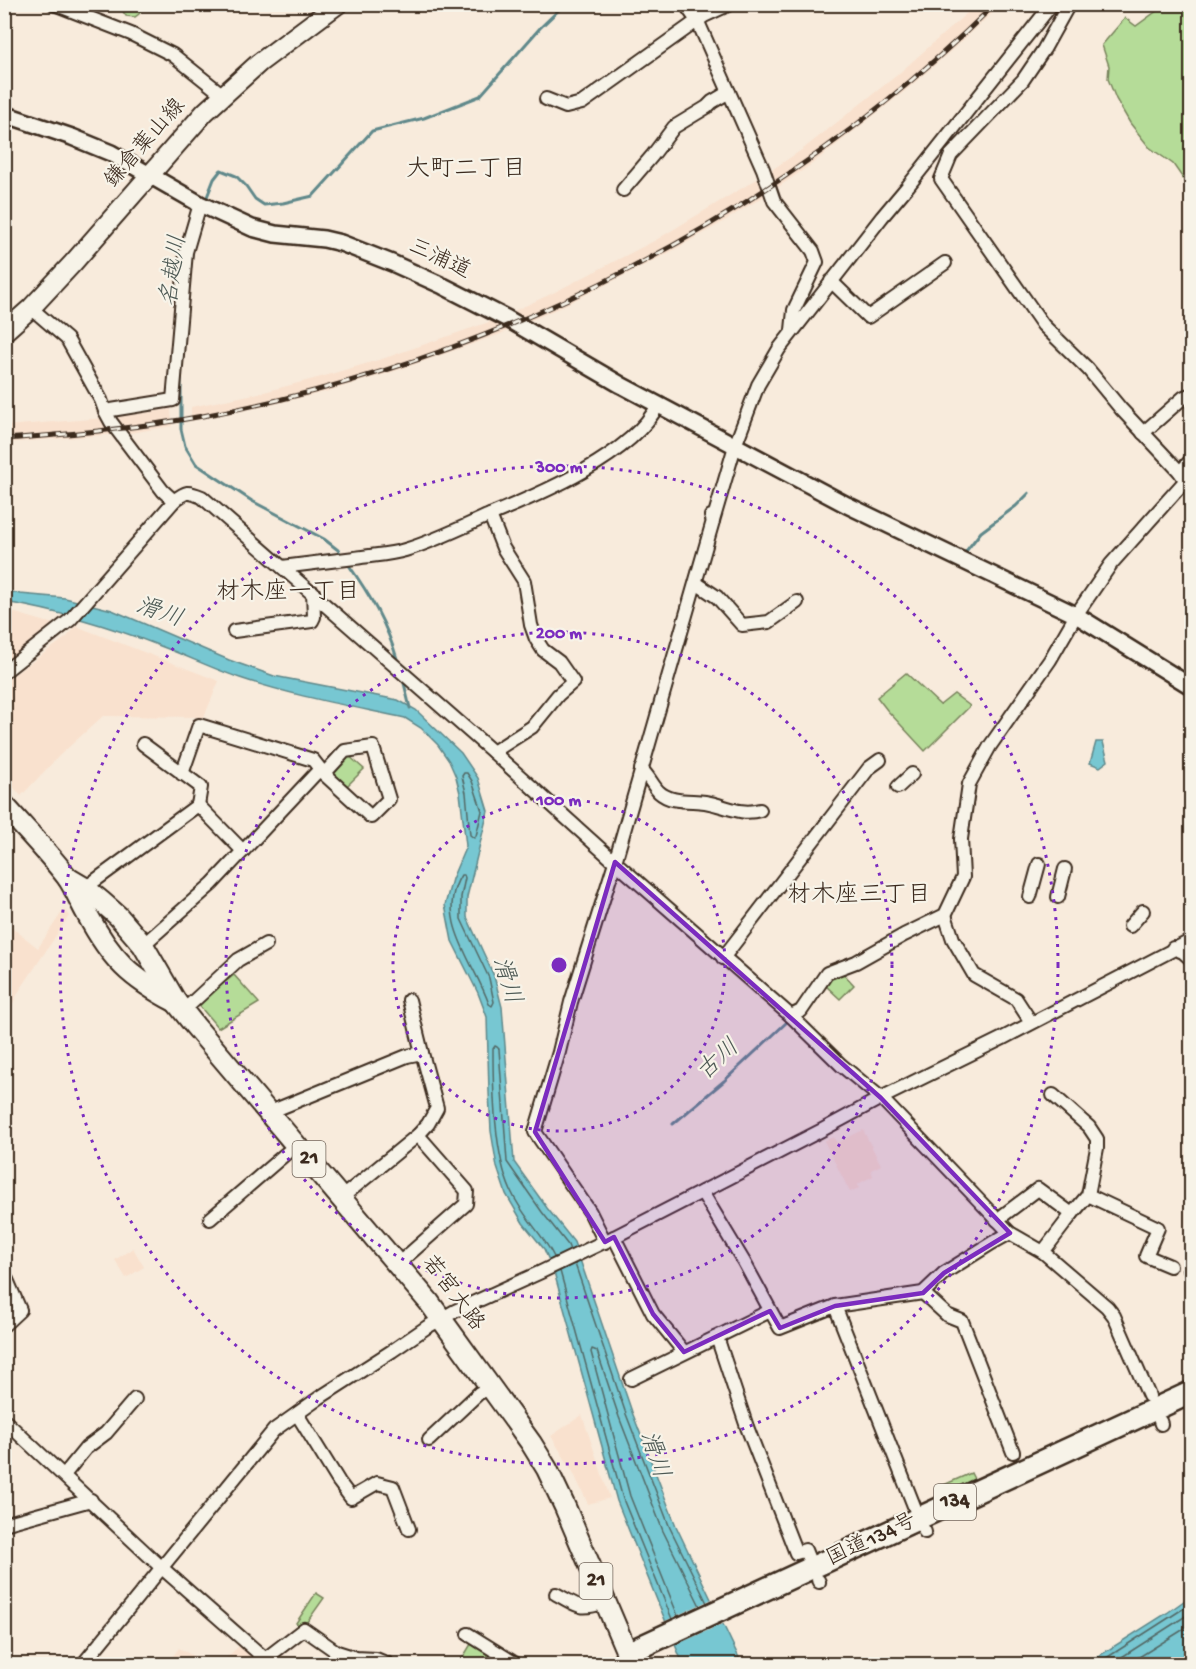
<svg xmlns="http://www.w3.org/2000/svg" width="1196" height="1669" font-family="'Gochi Hand','Klee One',sans-serif">
<rect width="100%" height="100%" fill="#f8ebdc"/>
<filter id="ink" filterUnits="userSpaceOnUse"><feTurbulence type="fractalNoise" baseFrequency=".0167" numOctaves="2"/><feDisplacementMap in="SourceGraphic" scale="12" xChannelSelector="R" yChannelSelector="G"/><feConvolveMatrix kernelMatrix="1 2 1 2 8 2 1 2 1" color-interpolation-filters="sRGB"/></filter>
<g filter="url(#ink)">
<g fill="#f9e1ce">
<path d="M976,5h25l-49,45 -46,40 -94,74 -38,26 -56,35 -53,30 -106,53 -61,27 -51,18 -58,20 -64,19 -59,14 -75,15v-14l73,-15 57,-15 64,-19 107,-37 59,-27 105,-54 111,-67 36,-24 93,-73z"/>
<path d="M171,409l1,17 -42,7 -125,10v-17l111,-9z"/>
<path d="M5,610l52,15 -52,38z"/>
<path d="M76,626l143,55 -15,36 -101,-1 -44,40 -38,40 -16,-19v-96l62,-44z"/>
<path d="M64,909l5,7 -51,77 -13,27v-98l33,26z"/>
<path d="M863,1130l18,35 -10,5 2,6 -15,8 1,4 -9,4 -26,-51 9,-4 4,6z"/>
<path d="M133,1248l11,19 -18,11 -11,-18z"/>
<path d="M582,1415l28,83 -22,6 -15,-32 -22,-36z"/>
<path d="M241,1644l22,20h-43z"/>
<path d="M179,1648l28,16h-40z"/>
</g>
<g fill="#b5dc98" stroke="#78835b" stroke-width="1.5">
<path d="M123,5v-1l21,1 -5,9 -4,3 -9,-1 -4,-6z"/>
<path d="M1165,5h26v185l-18,-26 -24,-17 -19,-24 -14,-24 -8,-20 1,-13 -7,-21 23,-27 11,8z"/>
<path d="M906,673l34,32 14,-11 16,12 -45,45 -38,-41 -10,-13z"/>
<path d="M348,755l16,14 -18,18 -15,-16z"/>
<path d="M842,972l12,13 -14,14 -15,-14 5,-9z"/>
<path d="M234,975l25,28 -41,25 -20,-24z"/>
<path d="M971,1473l3,6 -34,16 -3,-7z"/>
<path d="M316,1593l8,5 -17,24 -7,5 -4,-4z"/>
<path d="M471,1644l35,20h-47z"/>
</g>
<g fill="#77c7d2" stroke="#5f888a" stroke-width="1.5">
<path d="M4,590l16,4 45,4 47,12 117,50 45,16 124,24 18,10 45,43 17,25 10,33 -21,86v20l27,59 8,31 12,155 33,46 27,34 58,170 44,114 66,138h-58l-4,-7 -63,-156 -63,-229 -10,-23 -21,-26 -17,-29 -9,-27 -6,-36 -2,-39 -2,-75 -9,-24 -26,-52 -7,-36 7,-26 14,-33 -6,-53 -4,-16 -7,-16 -11,-16 -17,-17 -16,-10c-55,-12 -112,-22 -165,-40 -26,-9 -51,-21 -77,-31 -51,-20 -104,-36 -158,-45z"/>
<path d="M1096,742h7l5,19 -8,6 -10,-4z"/>
<path d="M1191,1596v68h-105l81,-51z"/>
</g>
<path fill="#f8ebdc" d="M714,1598l11,25 -52,23 -10,-24z"/>
<g fill="none" stroke-linecap="round" stroke-linejoin="round">
<g stroke="#536966" stroke-width="1.5">
<path d="M464,773h3l5,8 10,30 -6,25 -2,2 -4,-3 -4,-42 -4,-17z"/>
<path d="M461,875h3l1,3 -4,19v22l28,59 5,24 -2,4 -3,-2c-14,-41 -55,-85 -28,-129z"/>
<path d="M554,1257c-11,-23 -32,-41 -43,-66 -17,-37 -18,-100 -18,-142l2,-3 2,1 2,2 8,113 35,50 26,33 2,5"/>
<path d="M575,1264l51,150 44,114 37,75"/>
<path d="M560,1271l63,228 49,120"/>
<path d="M678,1616l-48,-120 -39,-144 1,-3 5,2 22,66 44,114 37,75"/>
<path d="M1097,1664l95,-61"/>
<path d="M1111,1664l81,-52"/>
<path d="M1128,1664l64,-40"/>
</g>
<g stroke="#5f888a" stroke-width="3">
<path d="M205,202l9,-23 7,-9 15,6 10,10 9,13 9,6 19,-2 30,-7 59,-65 52,-13 56,-22 60,-68 25,-24"/>
<path d="M190,266l4,-23"/>
<path d="M181,372v57l4,17 11,18 56,37 72,38 14,11 4,6"/>
<path d="M963,555l18,-23 35,-26 13,-13"/>
<path d="M348,564c22,31 39,60 50,98"/>
<path d="M403,679l7,29"/>
<path d="M673,1124l51,-43 63,-59"/>
</g>
<defs>
<g id="minor">
<path d="M54,4l77,30 42,21 50,40"/>
<path d="M685,4l13,18 65,147 11,32 39,50 4,11 -23,48 -2,20"/>
<path d="M1069,4l-25,45 -21,31 -72,75 -10,24 102,146 45,44 33,40 59,63 12,19"/>
<path d="M546,99l20,8 16,-4 122,-87 26,-12"/>
<path d="M623,190l29,-34 22,-29 33,-20 5,-5 17,-10"/>
<path d="M831,281l37,36 77,-54"/>
<path d="M31,308l36,31 34,61 4,11 6,11 52,69 11,10"/>
<path d="M105,411l68,-11 13,-148 14,-48"/>
<path d="M1143,433l41,-36 8,-3"/>
<path d="M1180,472l12,-13"/>
<path d="M490,515l13,33 21,33 7,44 5,14 7,11 16,12 14,20 -15,13 -26,32 -39,25"/>
<path d="M711,516l2,5 22,-75 23,-61 21,-36 103,-132 26,-31 144,-182"/>
<path d="M282,567c25,-3 49,-6 73,-9 16,-3 34,-3 50,-8 27,-8 54,-21 80,-33 53,-22 146,-60 173,-112"/>
<path d="M696,583l21,14 25,28 27,-3 28,-20"/>
<path d="M234,631l78,-10 2,-4 -1,-25"/>
<path d="M4,672l66,-52 104,-119c12,-10 14,-10 28,-4l291,255 122,110 176,154 50,49 40,33 129,135 33,19 64,55 7,9 35,80"/>
<path d="M641,769c8,7 11,16 18,23 12,11 31,8 46,10 20,3 35,14 55,8"/>
<path d="M182,774l17,-49 114,35 11,14 47,43 18,-18 -16,-52 -28,4 -21,23"/>
<path d="M898,787l14,-13"/>
<path d="M198,805l45,46"/>
<path d="M85,888l113,-83 3,-18 -58,-43"/>
<path d="M1030,897l9,-33"/>
<path d="M1058,897l7,-28"/>
<path d="M945,915l8,24 21,36 42,24 15,23"/>
<path d="M1130,926l13,-15"/>
<path d="M143,945l69,-61 107,-114"/>
<path d="M1173,948l10,4 9,8"/>
<path d="M723,958l146,-190 11,-8"/>
<path d="M409,1000l13,53"/>
<path d="M183,1011l55,-51 28,-16"/>
<path d="M791,1016l10,-5 26,-38 29,-11 48,-27 41,-20 18,-38 -2,-38 8,-55 21,-38 60,-86 26,-45 35,-51 74,-83"/>
<path d="M270,1112l137,-56 15,-3 15,55 -9,16 -10,11 -77,63"/>
<path d="M702,1192l42,70 36,66 55,-22 88,-13 21,-20 48,-30 18,-10"/>
<path d="M1088,1195l70,33 -12,28 24,10"/>
<path d="M210,1219l87,-75"/>
<path d="M997,1220l41,-31 34,25"/>
<path d="M614,1237l39,77 31,38"/>
<path d="M605,1242l-15,-30 -55,-80 24,-80 12,-50 44,-140 98,-341"/>
<path d="M1043,1252l29,-38 16,-19 9,-47v-9l-8,-12 -36,-32"/>
<path d="M398,1264l68,-60 1,-13 -49,-56"/>
<path d="M1190,1269h2"/>
<path d="M4,1273l16,37 -16,15"/>
<path d="M923,1293l24,22 15,6 51,131"/>
<path d="M835,1306l81,205"/>
<path d="M715,1338l4,5 28,84 49,126 9,-3 4,10"/>
<path d="M631,1379l139,-68"/>
<path d="M297,1414l42,68 12,16 26,-15 16,4 16,42"/>
<path d="M4,1420l158,148 109,96"/>
<path d="M1160,1421l1,3"/>
<path d="M429,1440l50,-47 12,-5"/>
<path d="M64,1475l22,-27 20,-15 29,-34"/>
<path d="M4,1524l87,-24"/>
<path d="M924,1530l1,2"/>
<path d="M818,1580l1,2"/>
<path d="M556,1594c23,12 23,17 49,8"/>
<path d="M468,1634l48,30"/>
<path d="M265,1659l39,-30 33,23 19,6 20,1 12,5"/>
<path d="M83,1664l191,-234 45,-32 73,-47 35,-24 28,-16 86,-39 73,-35 208,-107 59,-32 122,-60 189,-98"/>
</g>
<path id="tertiary" d="M4,114l68,23 39,16 89,51 52,24 23,6 49,5 17,4 51,20 51,23 63,32 115,67 226,120 229,110 116,72"/>
<path id="secondary" d="M4,332l27,-24 42,-45 132,-151 54,-49 79,-59"/>
<g id="primary">
<path d="M4,805c21,24 44,47 63,72 8,11 13,25 20,37 24,45 43,64 89,88"/>
<path d="M68,878l17,10 17,14 16,14 25,29 33,57 19,24 234,276 102,141 16,26 18,38 63,148"/>
</g>
<path id="trunk" d="M622,1664l6,-9 8,-6 556,-257"/>
</defs>
<use href="#minor" stroke="#3b2a1e" stroke-width="16"/>
<use href="#tertiary" stroke="#3b2a1e" stroke-width="20"/>
<use href="#secondary" stroke="#3b2a1e" stroke-width="22"/>
<use href="#primary" stroke="#3b2a1e" stroke-width="24"/>
<use href="#trunk" stroke="#3b2a1e" stroke-width="26"/>
<use href="#minor" stroke="#f7f3e8" stroke-width="12"/>
<use href="#tertiary" stroke="#f7f3e8" stroke-width="15"/>
<use href="#secondary" stroke="#f7f3e8" stroke-width="18"/>
<use href="#primary" stroke="#f7f3e8" stroke-width="20"/>
<use href="#trunk" stroke="#f7f3e8" stroke-width="21"/>
<defs>
<path id="rail" d="M4,439c69,-5 137,-11 204,-24 295,-56 573,-200 787,-411"/>
</defs>
<use href="#rail" stroke="#3b2a1e" stroke-width="5"/>
<use href="#rail" stroke="#f7f3e8" stroke-width="3" stroke-dasharray="9" stroke-linecap="butt"/>
</g>
</g>
<path fill="#7b2cbf" fill-opacity="0.2" stroke="#7b2cbf" stroke-width="4.5" stroke-linejoin="round" d="M615,862l266,236 129,135 -66,40 -21,20 -88,13 -55,22 -10,-17 -86,41 -31,-38 -39,-77 -9,5 -70,-110z"/>
<g fill="none" stroke="#7b2cbf" stroke-width="3" stroke-dasharray="3 6">
<circle cx="559" cy="965" r="166"/>
<circle cx="559" cy="965" r="333"/>
<circle cx="559" cy="965" r="499"/>
</g>
<g text-anchor="middle" dominant-baseline="central" stroke-width="4.5" stroke-linejoin="round" paint-order="stroke">
<g fill="#f7f3e8" stroke="#73665b" stroke-width="1.5">
<rect x="292.5" y="1141" width="33" height="36" rx="4.5"/>
<rect x="934" y="1484" width="42" height="36" rx="4.5"/>
<rect x="579.5" y="1563" width="33" height="36" rx="4.5"/>
</g>
<g font-size="21" font-weight="bold" fill="#3b2a1e">
<text x="309" y="1159">21</text>
<text x="955" y="1502">134</text>
<text x="596" y="1581">21</text>
</g>
<g font-size="22" fill="#3b2a1e" stroke="#f7f3e8">
<text transform="translate(146 144) rotate(-49)">鎌倉葉山線</text>
<text transform="translate(439 260) rotate(25)">三浦道</text>
<text transform="translate(452 1294) rotate(53)">若宮大路</text>
<text transform="translate(872 1541) rotate(-25)">国道134号</text>
</g>
<g font-size="24" fill="#3b2a1e" stroke="#f7f3e8">
<text x="466" y="170">大町二丁目</text>
<text x="288" y="593">材木座一丁目</text>
<text x="859" y="896">材木座三丁目</text>
</g>
<g font-size="24" font-style="italic" fill="#4d5954" stroke="#f7f3e8">
<text transform="translate(175 271) rotate(-82)">名越川</text>
<text transform="translate(159 614) rotate(19)">滑川</text>
<text transform="translate(505 981) rotate(73)">滑川</text>
<text transform="translate(719 1061) rotate(-42)">古川</text>
<text transform="translate(653 1455) rotate(72)">滑川</text>
</g>
</g>
<circle cx="559" cy="965" r="9" fill="#7b2cbf" stroke="#f7f3e8" stroke-width="3"/>
<g font-size="18" text-anchor="middle" font-weight="bold" fill="#7b2cbf" stroke="#f7f3e8" stroke-width="4.5" stroke-linejoin="round" paint-order="stroke">
<text x="559" y="472">300 m</text>
<text x="559" y="638">200 m</text>
<text x="559" y="805">100 m</text>
</g>
<rect width="1196" height="1669" fill="none" stroke="#f7f3e8" stroke-width="24"/>
<rect x="12" y="12" width="1172" height="1645" fill="none" stroke="#3b2a1e" stroke-width="2" filter="url(#ink)"/>
</svg>
